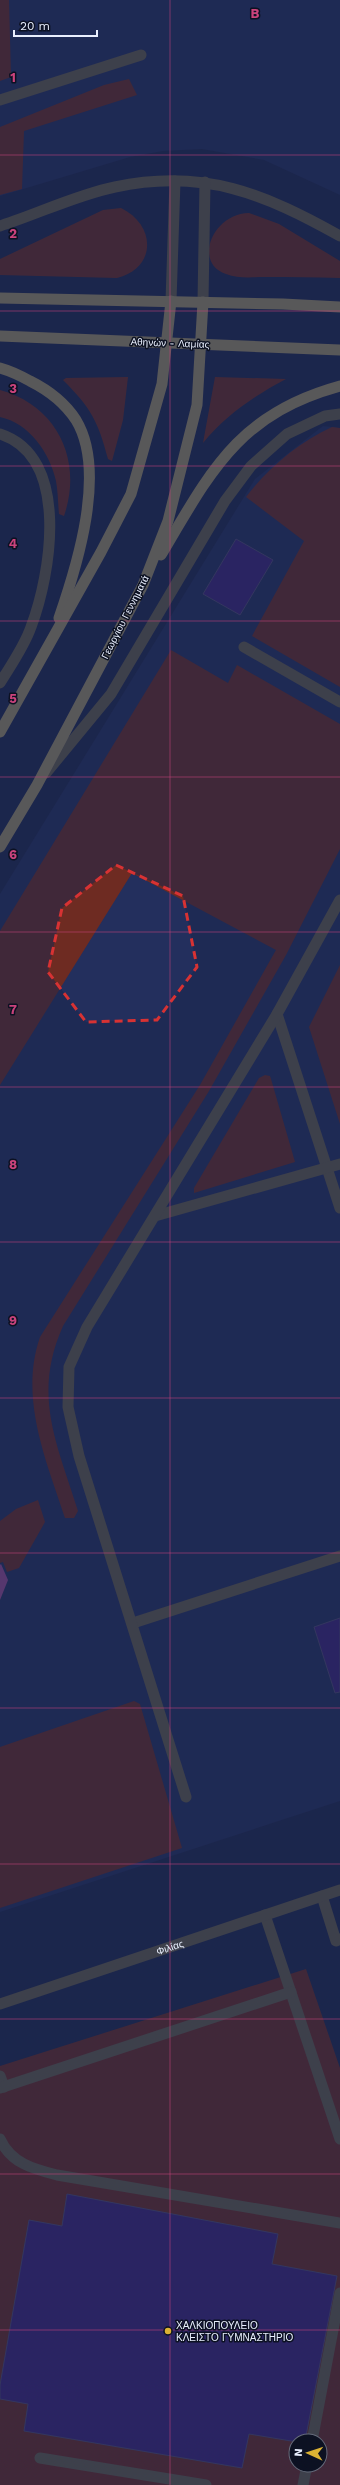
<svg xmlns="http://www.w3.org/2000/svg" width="340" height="2485" font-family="'Work Sans',sans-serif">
<rect width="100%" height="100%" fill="#1c264c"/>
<g fill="#232f5d">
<path d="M0,0h340v195l-76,-35 -62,-11 -39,2 -33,6 -130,39z"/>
<path d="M323,426l17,2v1373l-340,111v-1018l255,-415z"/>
</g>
<g fill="#6e2b22" fill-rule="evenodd">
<path d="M0,0h9l2,77 -11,4z"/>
<path d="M129,79l8,16 -113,36 -2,58 -22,6v-68l104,-42z"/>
<path d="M121,208c35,17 36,60 -4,70l-117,-3v-16l103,-49z"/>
<path d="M249,213l30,11 61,37v17c-25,-1 -49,-1 -74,-1 -13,0 -27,2 -40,-3 -33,-11 -14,-60 23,-61z"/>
<path d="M128,377l-5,43 -11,41 -4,-2c-10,-38 -17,-51 -45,-79l3,-2z"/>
<path d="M215,377l71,2c-32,17 -60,36 -83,64z"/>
<path d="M0,390c58,16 83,71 64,126l-5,-2c-1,-11 -1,-22 -3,-33 -6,-28 -27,-58 -56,-64z"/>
<path d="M332,427l8,1v259l-88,-51 52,-95 -58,-44c23,-30 52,-54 86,-70z"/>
<path d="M171,650l57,33 9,-18 103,59v125l-54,106 -77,136 -146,235c-31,69 -6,118 15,185l-4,7h-9c-19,-58 -46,-120 -25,-181l160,-252 76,-135 -144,-77 -132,212v-154z"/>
<path d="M340,965v159l-31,-97z"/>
<path d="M265,1075l5,1 1,3 24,83 -101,31v-5l65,-110z"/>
<path d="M38,1500l7,22 -26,46 -12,4 -4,-10 -3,1v-42l16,-12z"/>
<path d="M134,1701l6,3 42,144 -182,60v-161z"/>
<path d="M306,1969l34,99v417h-340v-419zM296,2441h24v24h-24z"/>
</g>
<path fill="#9d4d97" d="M1,1564l7,16 -8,20v-35z"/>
<g fill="#3d237d" stroke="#514a76">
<path d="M236,539l37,21 -33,55 -37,-21z"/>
<path d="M340,1618v74l-5,1 -21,-66z"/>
<path d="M67,2194l211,40 -6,30 65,12 -32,165h-14l-42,-7 -7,34 -218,-37 4,-27 -28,-5v-14l29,-165 33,6z"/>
</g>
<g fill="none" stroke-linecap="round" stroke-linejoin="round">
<g stroke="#665f4b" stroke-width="11">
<path d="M0,100l141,-45"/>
<path d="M244,647l96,55"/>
<path d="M277,1014l63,194"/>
<path d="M155,1216l185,-52"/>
<path d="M133,1623l207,-67"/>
<path d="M186,1797l-107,-341 -11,-49 1,-40 18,-40 190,-313 63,-114"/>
<path d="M322,1896l14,45 4,-2"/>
<path d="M265,1915l75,224"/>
<path d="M0,2076l4,11"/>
<path d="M0,2088l291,-96"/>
<path d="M0,2139c11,24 33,30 57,36l283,48"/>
<path d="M312,2441l28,-148"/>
<path d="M40,2458l166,27"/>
<path d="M303,2485l4,-20"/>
</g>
<g stroke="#665f4b" stroke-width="11">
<path d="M0,226c38,-12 76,-31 115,-39 89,-19 150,7 225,49"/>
<path d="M171,301l4,-120"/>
<path d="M203,302l2,-120"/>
<path d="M0,434c71,23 51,140 31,193 -7,20 -20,38 -31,56"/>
<path d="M46,773l65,-79 114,-193 26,-35 36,-32 38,-18 15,-2"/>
<path id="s1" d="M0,2004l340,-114"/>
</g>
<g stroke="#a39469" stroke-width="11">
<path d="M0,298l283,6 57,3"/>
<path d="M0,336l340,14"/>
<path d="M0,368c11,3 21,8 30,13 18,9 35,22 46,39 31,51 1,146 -17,198"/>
<path d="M161,555c50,-84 77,-141 179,-169"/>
<path d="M0,732l101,-180 30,-58 31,-110 9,-83"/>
<path d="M0,847l37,-62 106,-200 25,-64 29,-116 6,-103"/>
</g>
</g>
<path d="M0 0H340V2485H0ZM116,865l67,31 14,71 -40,53 -71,2 -38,-50 14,-64z" fill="#1c264c" fill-opacity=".55" fill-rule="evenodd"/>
<path fill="none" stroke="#d73233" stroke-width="3" stroke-dasharray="8 5" stroke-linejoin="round" d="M116,865l67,31 14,71 -40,53 -71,2 -38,-50 14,-64z"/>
<path fill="none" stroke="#ca437c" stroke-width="1" stroke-opacity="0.55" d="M170,0v2485M0,155h340M0,311h340M0,466h340M0,621h340M0,777h340M0,932h340M0,1087h340M0,1242h340M0,1398h340M0,1553h340M0,1708h340M0,1864h340M0,2019h340M0,2174h340M0,2330h340"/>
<circle fill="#dbb233" stroke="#0c1122" stroke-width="1.5" cx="168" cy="2331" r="4"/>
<g text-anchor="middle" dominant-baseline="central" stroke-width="3" stroke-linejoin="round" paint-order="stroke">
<g font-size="10" fill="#e9effe" stroke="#0c1122">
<text transform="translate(170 343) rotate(2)">Αθηνών - Λαμίας</text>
<text transform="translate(125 617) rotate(-63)">Γεωργίου Γεννηματά</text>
<text stroke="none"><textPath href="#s1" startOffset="179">Φιλίας</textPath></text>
</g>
<g font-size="10" fill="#e9effe" stroke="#0c1122" text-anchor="start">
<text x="176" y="2325">ΧΑΛΚΙΟΠΟΥΛΕΙΟ<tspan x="176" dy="12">ΚΛΕΙΣΤΟ ΓΥΜΝΑΣΤΗΡΙΟ</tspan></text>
</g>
</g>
<g font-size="13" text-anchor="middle" font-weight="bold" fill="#ca437c" stroke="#0c1122" stroke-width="3" stroke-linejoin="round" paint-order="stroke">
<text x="255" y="18">B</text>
<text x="13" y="82">1</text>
<text x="13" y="238">2</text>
<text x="13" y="393">3</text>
<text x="13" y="548">4</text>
<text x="13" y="703">5</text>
<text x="13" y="859">6</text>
<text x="13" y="1014">7</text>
<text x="13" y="1169">8</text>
<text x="13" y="1325">9</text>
</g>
<g transform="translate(308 2453) rotate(273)"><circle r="19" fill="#0c1122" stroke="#646a7a"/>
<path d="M0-3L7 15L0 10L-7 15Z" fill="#dbb233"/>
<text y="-6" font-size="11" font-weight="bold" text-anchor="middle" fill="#e9effe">N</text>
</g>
<path d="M14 30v6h83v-6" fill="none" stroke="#e9effe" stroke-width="2"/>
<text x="20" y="30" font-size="12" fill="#e9effe" stroke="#0c1122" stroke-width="3" paint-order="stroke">20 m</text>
</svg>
